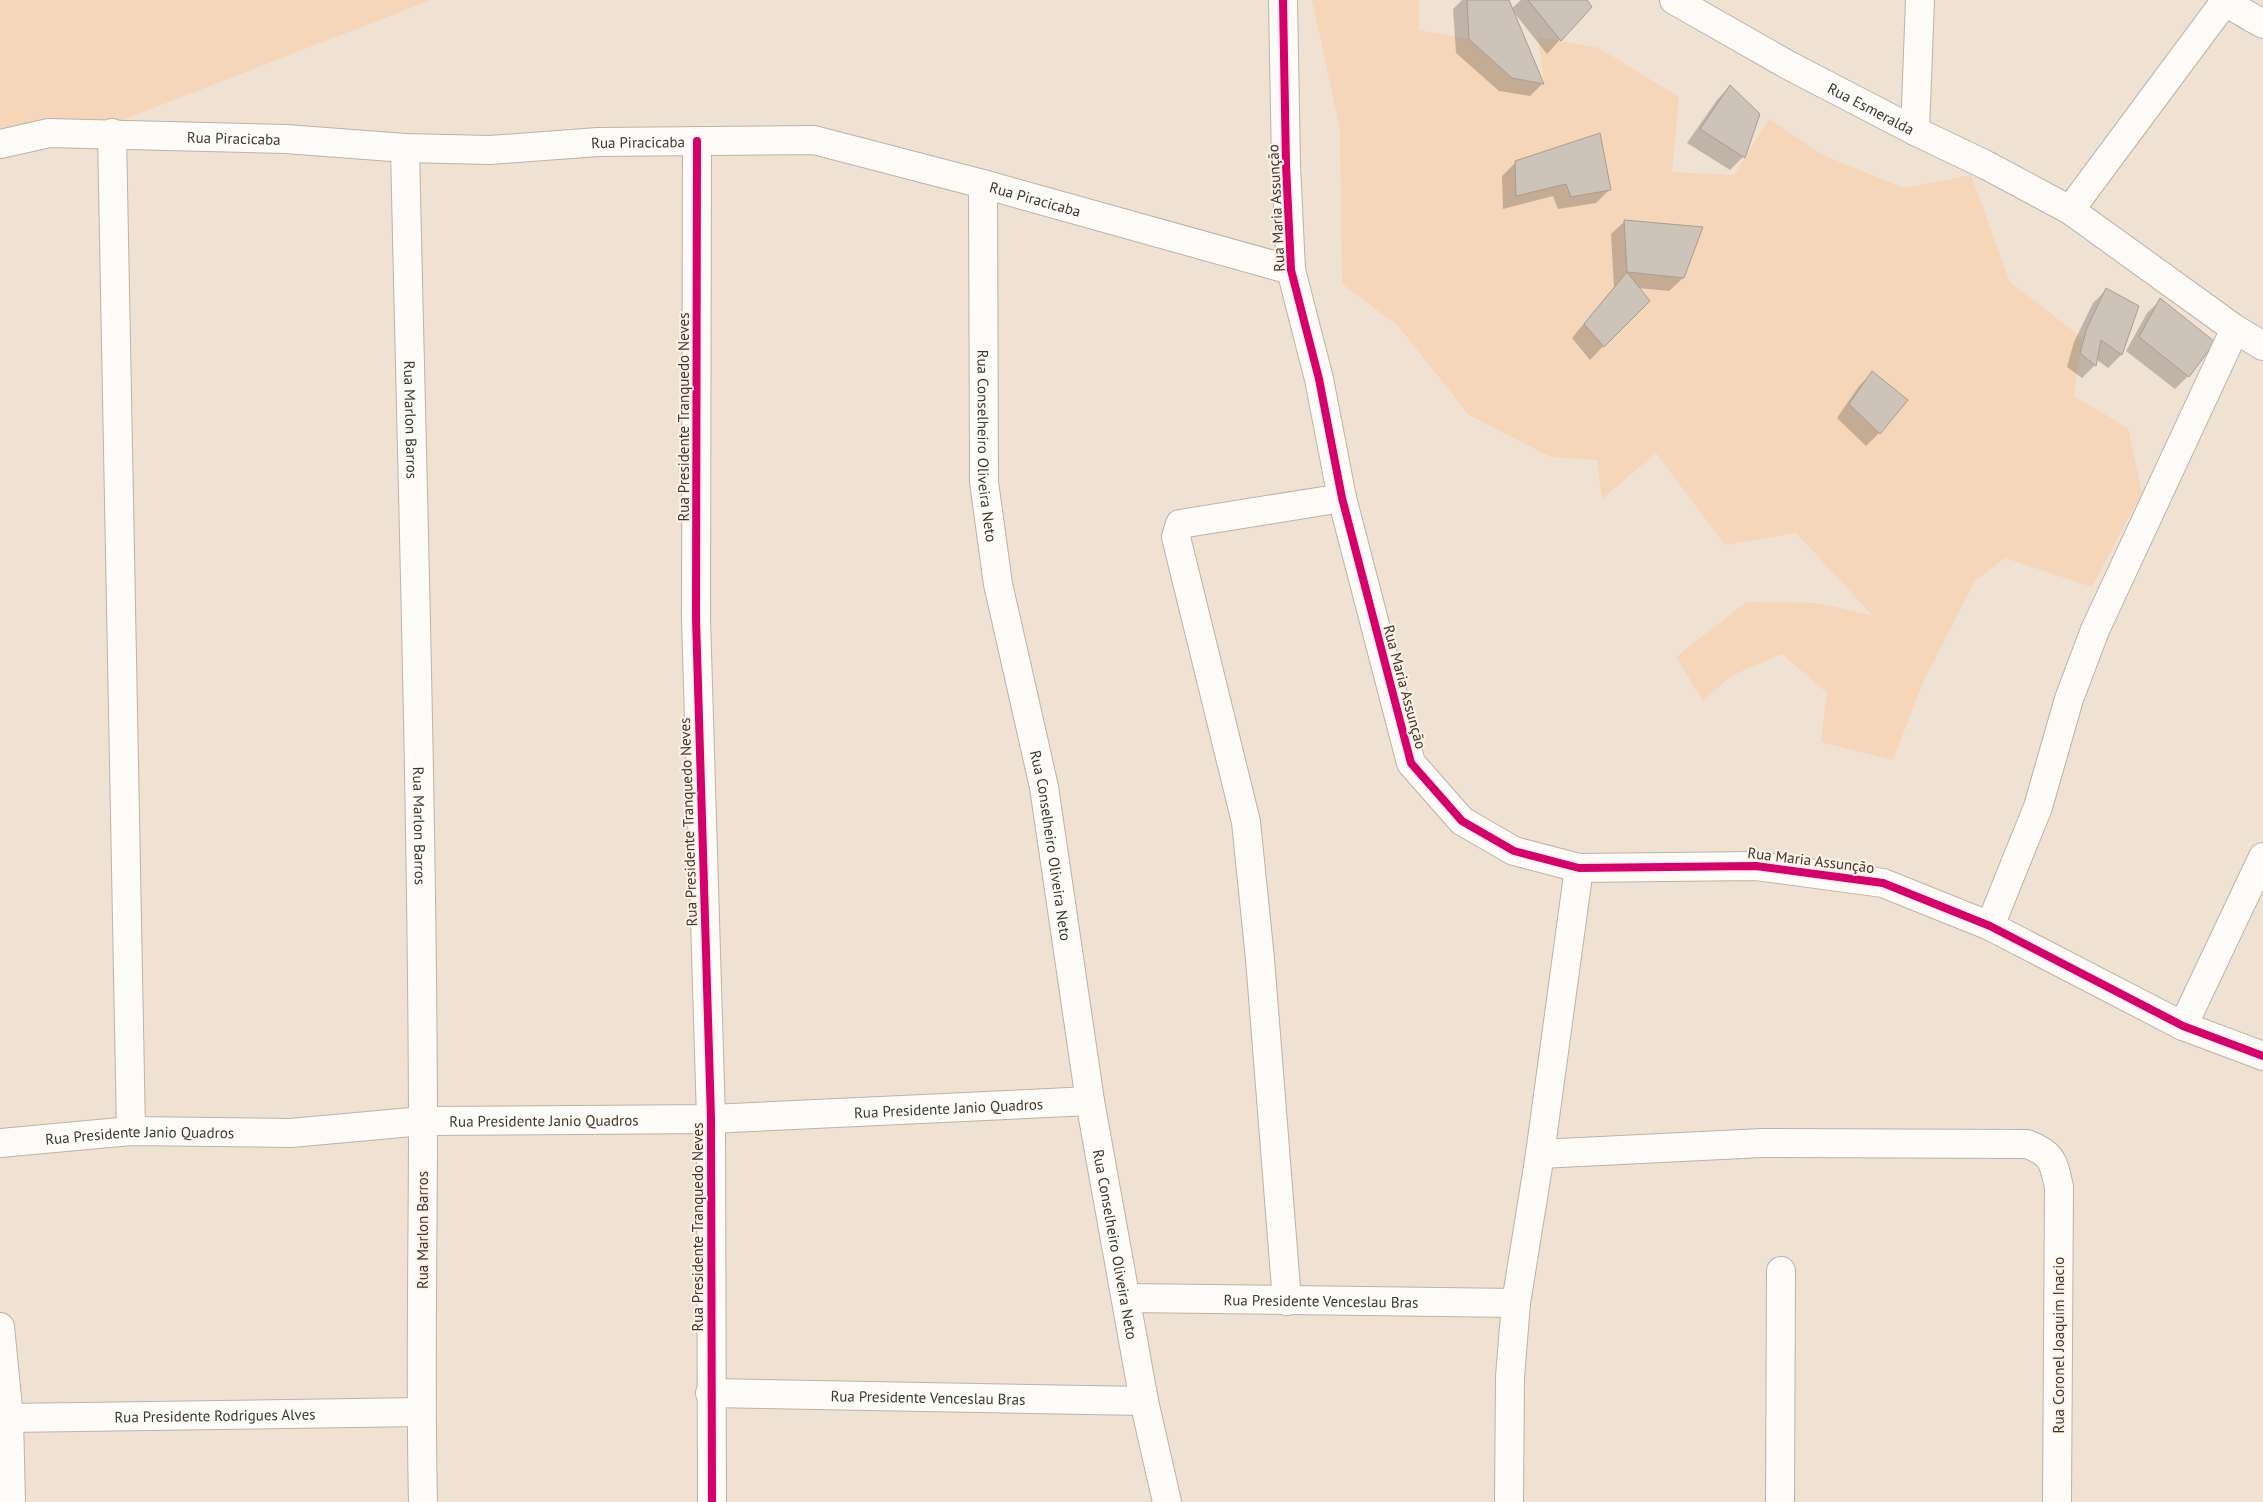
<svg xmlns="http://www.w3.org/2000/svg" width="2263" height="1502" font-family="'PT Sans',sans-serif">
<rect width="100%" height="100%" fill="#f0e2d3"/>
<g fill="#f5d6b8">
<path d="M0,0h431l-342,133 -89,15z"/>
<path d="M1312,0h107v30l50,9 43,39 32,6 -6,-47 61,11 80,49 -7,75 62,3 35,-56 54,36 81,33 67,-13 39,107 72,56 -8,58 54,32 14,64 -50,95 -87,-29 -31,24 -51,101 -30,77 -72,-18 6,-49 -45,-39 -51,22 -28,25 -27,-44 70,-55 72,1 55,13 -77,-83 -71,12 -69,-92 -54,46 -5,-39 -46,-3 -82,-42 -71,-89 -56,-42 -2,-154z"/>
</g>
<g fill="#0003">
<path d="M1462,0h45l4,9 10,-9h64l5,7 -43,47 -34,-43 30,72 -13,13 -31,-5 -43,-38 -3,-44z"/>
<path d="M1730,86l13,71 -13,13 -43,-27 30,-43z"/>
<path d="M1516,162l93,28 -13,13 -38,6 -5,-13 -50,13 -1,-33z"/>
<path d="M1625,221l58,57 -14,13 -31,-3 10,12 -58,60 -18,-22 42,-51 -3,-53z"/>
<path d="M2106,290l31,17 -16,48 -13,13 -12,-9 -1,6 -13,13 -15,-11 7,-25 19,-39z"/>
<path d="M2161,300l27,76 -13,13 -49,-38 21,-38z"/>
<path d="M1872,373l7,60 -13,13 -29,-28 22,-32z"/>
</g>
<g fill="#cec3b8" stroke="#a79d92">
<path d="M1467,0h42l35,84 -32,-6 -43,-39z"/>
<path d="M1528,0h59l5,7 -31,34z"/>
<path d="M1730,85l30,29 -15,44 -45,-29z"/>
<path d="M1600,133l11,57 -40,7 -5,-13 -50,12 -1,-35z"/>
<path d="M1624,220l79,7 -19,51 -57,-6z"/>
<path d="M1627,272l23,29 -46,46 -20,-23z"/>
<path d="M2106,288l33,18 -17,49 -21,-15 -5,26 -16,-13 7,-25z"/>
<path d="M2160,298l55,44 -26,35 -50,-40z"/>
<path d="M1872,371l36,29 -28,34 -31,-30z"/>
</g>
<g fill="none" stroke-linecap="round" stroke-linejoin="round">
<defs>
<g id="minor">
<path d="M1283,0l3,165 5,105 28,109 23,119 69,265 51,58 52,30 65,17 177,-2 127,17 107,43 193,100 80,30"/>
<path id="s1" d="M1674,0l114,65 127,66 71,34 84,45 165,119 28,17"/>
<path d="M2225,2l38,22"/>
<path d="M1915,131l5,-131"/>
<path d="M112,133l19,998"/>
<path d="M697,141l-1,478 15,500 1,383"/>
<path id="s2" d="M0,144l49,-11 237,6 119,9 85,2 108,-8 216,-2 169,44 308,86"/>
<path id="s3" d="M405,148c7,324 17,649 18,973 0,127 -3,254 0,381"/>
<path id="s4" d="M983,184l1,298 14,102 46,203 46,314 54,300 23,101"/>
<path d="M2070,210l156,-210"/>
<path d="M1990,926l48,-119 31,-108 26,-69 140,-301"/>
<path d="M2183,1026l80,-169"/>
<path id="s5" d="M0,1143l131,-12 160,2 132,-12 288,-2 379,-18"/>
<path d="M1540,1154l222,-11 265,1c26,10 26,17 32,43l-2,315"/>
<path id="s6" d="M1127,1298l389,5"/>
<path d="M1287,1301l-27,-342 -14,-137 -70,-285 4,-13 162,-26"/>
<path d="M0,1327l9,91 2,84"/>
<path id="s7" d="M710,1393l434,8"/>
<path id="s8" d="M9,1418l412,-6"/>
<path d="M1509,1502l1,-125 6,-74 24,-149 39,-286"/>
<path d="M1780,1502l1,-231"/>
</g>
</defs>
<use href="#minor" stroke="#bdb2a6" stroke-width="30"/>
<use href="#minor" stroke="#fdfbf8" stroke-width="28"/>
<defs>
<g id="cycleway">
<path d="M1283,0l3,165 5,105 28,109 23,119 69,265 51,58 52,30 65,17 177,-2 127,17 107,43 193,100 80,30"/>
<path d="M697,141l-1,478 15,500 1,383"/>
</g>
</defs>
<use href="#cycleway" stroke="#fdf2e7" stroke-width="11"/>
<use href="#cycleway" stroke="#d6006c" stroke-width="8"/>
</g>
<g text-anchor="middle" dominant-baseline="central" stroke-width="4" stroke-linejoin="round" paint-order="stroke">
<g font-size="15" fill="#41362b" stroke="#fdf2e7">
<text stroke="none"><textPath href="#s1" startOffset="225">Rua Esmeralda</textPath></text>
<text stroke="none"><textPath href="#s2" startOffset="235">Rua Piracicaba</textPath></text>
<text stroke="none"><textPath href="#s2" startOffset="640">Rua Piracicaba</textPath></text>
<text stroke="none"><textPath href="#s2" startOffset="1045">Rua Piracicaba</textPath></text>
<text transform="translate(1276 208) rotate(-93)">Rua Maria Assunção</text>
<text transform="translate(683 417) rotate(-90)">Rua Presidente Tranquedo Neves</text>
<text stroke="none"><textPath href="#s3" startOffset="272">Rua Marlon Barros</textPath></text>
<text stroke="none"><textPath href="#s4" startOffset="262">Rua Conselheiro Oliveira Neto</textPath></text>
<text transform="translate(1405 687) rotate(75)">Rua Maria Assunção</text>
<text transform="translate(688 822) rotate(-92)">Rua Presidente Tranquedo Neves</text>
<text stroke="none"><textPath href="#s3" startOffset="678">Rua Marlon Barros</textPath></text>
<text stroke="none"><textPath href="#s4" startOffset="668">Rua Conselheiro Oliveira Neto</textPath></text>
<text transform="translate(1811 860) rotate(7)">Rua Maria Assunção</text>
<text stroke="none"><textPath href="#s5" startOffset="950">Rua Presidente Janio Quadros</textPath></text>
<text stroke="none"><textPath href="#s5" startOffset="545">Rua Presidente Janio Quadros</textPath></text>
<text stroke="none"><textPath href="#s5" startOffset="140">Rua Presidente Janio Quadros</textPath></text>
<text transform="translate(697 1227) rotate(-90)">Rua Presidente Tranquedo Neves</text>
<text transform="translate(422 1230) rotate(-90)">Rua Marlon Barros</text>
<text stroke="none"><textPath href="#s4" startOffset="1072">Rua Conselheiro Oliveira Neto</textPath></text>
<text stroke="none"><textPath href="#s6" startOffset="194">Rua Presidente Venceslau Bras</textPath></text>
<text transform="translate(2058 1345) rotate(-90)">Rua Coronel Joaquim Inacio</text>
<text stroke="none"><textPath href="#s7" startOffset="218">Rua Presidente Venceslau Bras</textPath></text>
<text stroke="none"><textPath href="#s8" startOffset="206">Rua Presidente Rodrigues Alves</textPath></text>
</g>
</g>
</svg>
